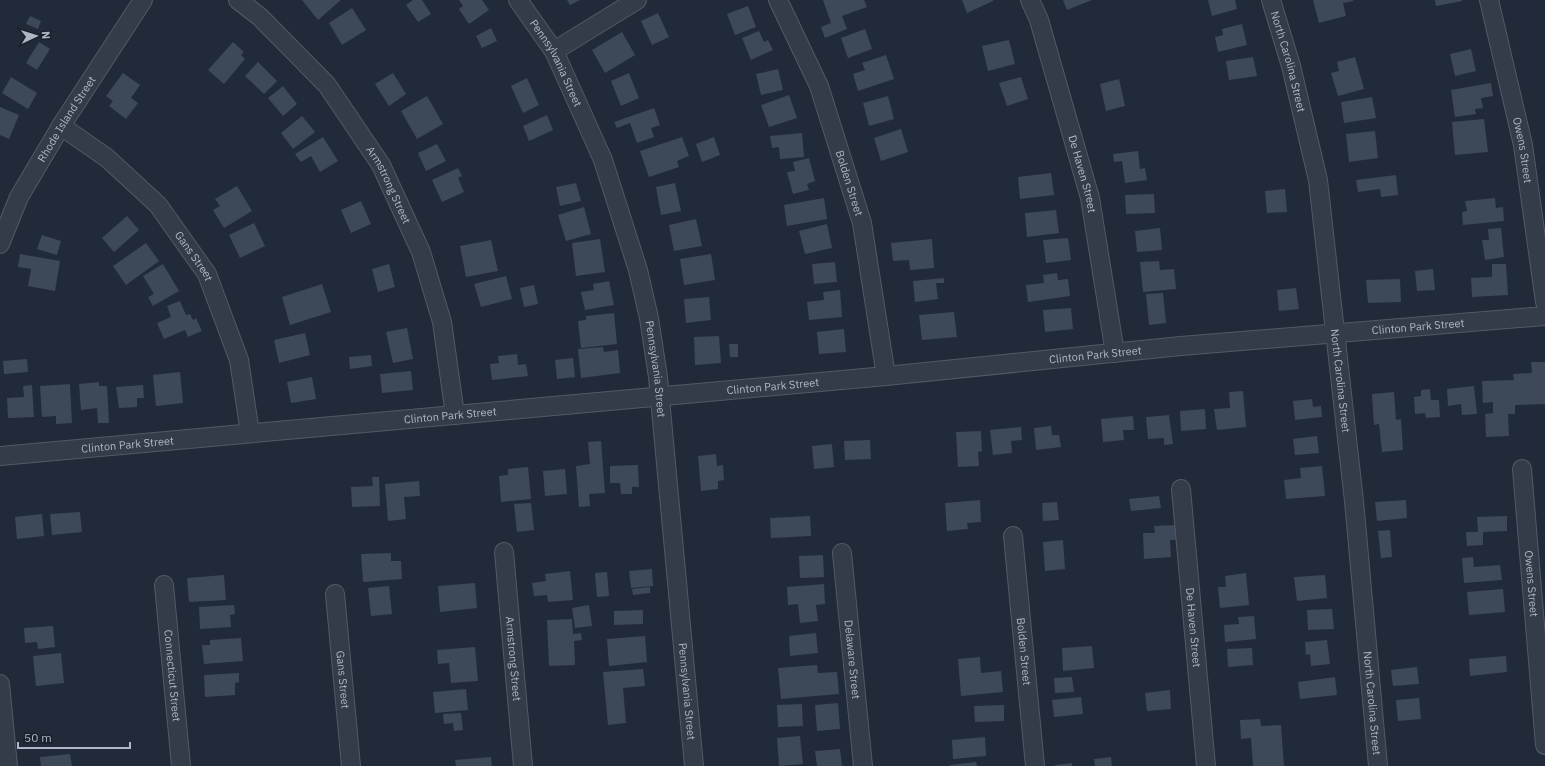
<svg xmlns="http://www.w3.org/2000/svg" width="1545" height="766" font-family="'IBM Plex Sans',sans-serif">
<rect width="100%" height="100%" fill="#212a39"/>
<g fill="#3d4859">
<path d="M302,0h39l-23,20z"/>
<path d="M413,0h9l9,14 -13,8 -12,-17z"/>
<path d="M459,0h23l7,10 -20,14 -10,-15 4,-3z"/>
<path d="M567,0h13l-10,5z"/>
<path d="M823,0h41l3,7 -25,9 5,13 -22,9 -4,-11 10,-4z"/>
<path d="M962,0h31v1l-26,12z"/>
<path d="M1063,0h29l-25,10z"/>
<path d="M1208,0h27l2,9 -25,7z"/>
<path d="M1313,0h40v1l-10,2 3,13 -27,7z"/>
<path d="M1435,0h27v1l-26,5z"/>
<path d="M748,6l8,21 -21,8 -8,-21z"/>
<path d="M352,8l14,22 -24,15 -13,-22z"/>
<path d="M658,13l11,24 -17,8 -11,-24z"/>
<path d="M30,16l11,5 -3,8 -12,-5z"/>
<path d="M1242,24l5,21 -29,7 -3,-15 8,-2 -1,-6z"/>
<path d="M491,28l6,13 -15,7 -6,-12z"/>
<path d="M865,29l7,20 -24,9 -7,-20z"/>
<path d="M759,31l5,11 4,-2 5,10 -22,10 -9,-22z"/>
<path d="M622,32l13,23 -30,18 -13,-23z"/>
<path d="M1009,40l6,24 -27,7 -6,-25z"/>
<path d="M39,42l11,7 -13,21 -11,-7z"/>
<path d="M233,42l11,10 -3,3 4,4 -21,25 -16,-14z"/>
<path d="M1471,49l5,22 -21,5 -5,-22z"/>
<path d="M886,55l8,24 -36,12 -5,-17 12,-4 -3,-7z"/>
<path d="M1253,57l4,19 -28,4 -3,-19z"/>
<path d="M1355,57l9,32 -26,7 -7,-23 8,-2 -2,-9z"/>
<path d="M258,62l19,19 -13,13 -19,-18z"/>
<path d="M778,69l5,21 -22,5 -5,-21z"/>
<path d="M123,73l17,12 -9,13 7,5 -12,16 -17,-13 4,-5 -7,-5z"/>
<path d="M393,73l13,21 -17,12 -14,-22z"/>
<path d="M629,73l10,25 -18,8 -10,-25z"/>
<path d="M11,77l26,16 -9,16 -26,-16z"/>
<path d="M1021,77l7,22 -21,7 -8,-23z"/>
<path d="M527,78l12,27 -16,8 -12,-27z"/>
<path d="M1119,79l6,27 -19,5 -6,-27z"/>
<path d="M1491,83l2,13 -12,2 2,10 -8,1 1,5 -21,3 -4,-27z"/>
<path d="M283,86l14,18 -14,12 -15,-18z"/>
<path d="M789,95l8,23 -28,9 -8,-22z"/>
<path d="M427,96l16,28 -26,15 -16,-28z"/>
<path d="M888,96l6,23 -25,7 -6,-23z"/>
<path d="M1372,97l4,21 -32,5 -3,-21z"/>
<path d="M0,107l19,8 -10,24 -9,-4z"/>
<path d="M654,108l6,17 -9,3 3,9 -17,6 -7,-20 -13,5 -3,-6z"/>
<path d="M547,115l6,15 -24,11 -6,-15z"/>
<path d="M302,116l13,16 -22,17 -12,-16z"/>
<path d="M1484,119l4,33 -33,3 -3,-33z"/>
<path d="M901,129l7,23 -27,9 -7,-23z"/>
<path d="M1375,131l3,27 -29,4 -3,-28z"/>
<path d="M802,133l2,24 -24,2 -1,-12 -7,1 -2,-12z"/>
<path d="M323,137l15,24 -18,11 -9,-16 -10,6 -6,-8z"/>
<path d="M682,137l7,19 -12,5 2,6 -30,10 -9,-26z"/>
<path d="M714,137l6,18 -18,7 -6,-18z"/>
<path d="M437,144l9,17 -20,10 -8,-18z"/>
<path d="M1138,151l2,18 5,-1 2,12 -22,3 -3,-22 -8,1 -1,-8z"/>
<path d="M809,158l6,23 -8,3 2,6 -16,4 -6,-22 8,-1 -2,-9z"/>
<path d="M458,168l4,8 -4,2 6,14 -22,10 -10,-22z"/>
<path d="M1051,173l3,22 -34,4 -2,-22z"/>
<path d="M1396,175l2,20 -17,2 -1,-8 -22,3 -2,-12z"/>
<path d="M576,183l5,18 -21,5 -4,-19z"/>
<path d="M675,183l6,28 -20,4 -5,-28z"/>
<path d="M237,186l15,25 -28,17 -11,-18 7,-4 -5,-7z"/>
<path d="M1285,189l2,23 -20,1 -2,-22z"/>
<path d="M1154,194l1,19 -29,1 -1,-19z"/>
<path d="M824,198l3,21 -40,7 -3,-21z"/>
<path d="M1495,198l1,10 7,-1 1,14 -41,4 -1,-13 5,-1 -2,-10z"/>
<path d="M361,201l10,23 -20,9 -10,-23z"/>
<path d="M584,207l7,27 -25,7 -8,-26z"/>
<path d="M1056,210l3,23 -32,4 -2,-24z"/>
<path d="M127,216l12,14 -25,22 -12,-14z"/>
<path d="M696,219l6,27 -28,5 -5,-26z"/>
<path d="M254,223l11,23 -25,12 -11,-23z"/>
<path d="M827,224l5,24 -27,6 -6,-23z"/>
<path d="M1160,228l2,22 -25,2 -2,-21z"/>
<path d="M1501,228l3,29 -19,3 -3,-20h7l-1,-11z"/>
<path d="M42,235l19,6 -4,14 -20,-6z"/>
<path d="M1068,238l3,22 -25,3 -3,-23z"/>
<path d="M600,239l5,33 -29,4 -4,-33z"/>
<path d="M932,239l2,29 -24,2 -1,-10 -16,1 -2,-18z"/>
<path d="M491,240l7,31 -32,6 -6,-31z"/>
<path d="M146,243l13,18 -33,24 -13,-19z"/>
<path d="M20,254l40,7 -5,30 -27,-5 3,-17 -13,-2z"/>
<path d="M711,254l4,26 -31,5 -4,-26z"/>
<path d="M1159,261l1,9 14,-1 2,20 -33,3 -3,-30z"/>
<path d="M835,262l2,20 -23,2 -2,-20z"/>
<path d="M163,264l16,27 -26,15 -5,-9 6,-3 -11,-18z"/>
<path d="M389,264l6,23 -17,5 -6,-23z"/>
<path d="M1492,264h14l2,31 -36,2 -1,-19 21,-1z"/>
<path d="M1433,269l2,21 -18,1 -2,-20z"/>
<path d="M1057,273l1,7 10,-1 2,17 -42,6 -2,-17 18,-2 -1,-8z"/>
<path d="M506,276l6,23 -31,8 -7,-23z"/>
<path d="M944,278v5h-8l2,16 -23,3 -2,-21z"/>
<path d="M1400,279l1,23 -33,1 -2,-23z"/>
<path d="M609,281l5,24 -29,5 -4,-18 13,-2 -1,-6z"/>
<path d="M322,284l9,28 -41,13 -8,-28z"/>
<path d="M534,285l4,19 -14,3 -4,-19z"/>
<path d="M1296,288l3,21 -20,2 -2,-21z"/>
<path d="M840,290l2,27 -33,3 -2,-18 17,-2 -1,-8z"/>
<path d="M1163,293l3,30 -17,2 -3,-31z"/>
<path d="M709,297l2,23 -25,3 -2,-24z"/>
<path d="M180,301l6,14 4,-1 3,6 3,-2 6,13 -14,6 -3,-7 -21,9 -7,-16 14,-6 -4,-11z"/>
<path d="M1071,308l2,21 -28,3 -2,-22z"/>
<path d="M954,312l3,25 -35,3 -3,-25z"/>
<path d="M614,313l3,31 -36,4 -3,-27 8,-1v-4z"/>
<path d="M407,328l6,31 -20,4 -7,-31z"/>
<path d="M844,329l2,23 -27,2 -2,-22z"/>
<path d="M305,333l5,22 -31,8 -5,-23z"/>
<path d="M719,336l2,27 -26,2 -1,-28z"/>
<path d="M729,344h9v13h-8z"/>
<path d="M603,347l1,5 14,-2 2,23 -39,5 -3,-29z"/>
<path d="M517,354l1,11 8,-1 2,12 -36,4 -2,-16 9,-1 -1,-7z"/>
<path d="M371,355l1,11 -22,3 -1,-12z"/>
<path d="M573,358l2,19 -18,2 -2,-19z"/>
<path d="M27,359l1,13 -24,2 -1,-13z"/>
<path d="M1531,362h14v42l-30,1v9h-7l1,22 -23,1 -1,-23 8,-1v-11l-10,1 -1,-22 32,-1 -1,-6 19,-1z"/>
<path d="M411,371l2,19 -31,3 -2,-19z"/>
<path d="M180,372l3,31 -27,3 -3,-31z"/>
<path d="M312,377l4,22 -25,4 -4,-21z"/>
<path d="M99,382v4h8l2,37h-11l-1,-15 -16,2 -2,-26z"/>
<path d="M70,384l2,39 -16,1v-8l-14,1 -2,-31z"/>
<path d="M32,385l2,32 -26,1 -1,-20 17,-1 -1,-11z"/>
<path d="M143,385l1,13h-7v9l-18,1 -3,-21z"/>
<path d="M1474,386l3,28 -15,1 -1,-11 -13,2 -1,-17z"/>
<path d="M1430,389l1,11h8l1,17 -14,1 -1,-5 -10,1 -1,-17 7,-1v-6z"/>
<path d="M1243,391l3,36 -29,3 -3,-21 16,-1 -1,-16z"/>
<path d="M1394,392l2,28 5,-1 2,31 -21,2 -3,-28 -5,1 -2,-31z"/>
<path d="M1312,399l1,8 8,-1 1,11 -27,3 -2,-19z"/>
<path d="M1205,409l1,20 -25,2 -1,-20z"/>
<path d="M1169,415l4,29 -9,1v-7l-16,1 -2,-22z"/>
<path d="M1133,416l1,14h-11l1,10 -21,2 -2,-23z"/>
<path d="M1051,426l1,9h7l2,12 -25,3 -2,-22z"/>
<path d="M1021,427l1,13 -11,1 1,12 -19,2 -3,-25z"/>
<path d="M981,431l1,20 -4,1 1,14 -21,1 -2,-35z"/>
<path d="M1317,436l2,17 -24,2 -2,-16z"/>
<path d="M870,440l1,19 -26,1 -1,-19z"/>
<path d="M601,441l4,52 -16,1 1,12 -11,1 -3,-41 14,-2 -2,-22z"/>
<path d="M832,444l2,23 -20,2 -2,-23z"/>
<path d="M716,454l1,12 6,-1 1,15 -6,1v8l-17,2 -3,-35z"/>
<path d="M638,465l1,22h-7v7h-11l-1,-11h-10v-17z"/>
<path d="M1322,466l3,30 -39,3 -2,-19 17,-2 -1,-10z"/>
<path d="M528,467l3,32 -30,3 -2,-26 9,-1v-6z"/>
<path d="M565,469l2,25 -22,2 -2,-25z"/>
<path d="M372,477h7l1,29 -28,1 -1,-20 22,-1z"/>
<path d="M419,481l1,15 -16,1 2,22 -18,2 -3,-37z"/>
<path d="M1159,496l2,12 -30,3 -2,-12z"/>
<path d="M980,500l1,22 -14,1 1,6 -21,2 -2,-28z"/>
<path d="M1406,500l1,18 -30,3 -2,-19z"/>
<path d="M1057,502l2,18 -16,1 -1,-18z"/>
<path d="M531,503l3,27 -17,2 -3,-28z"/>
<path d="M80,512l2,20 -30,3 -2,-21z"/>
<path d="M42,514l2,22 -27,3 -2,-22z"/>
<path d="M810,516l1,20 -40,2 -1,-20z"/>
<path d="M1507,516v15l-24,1v13l-16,1 -1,-14h12l-1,-15z"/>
<path d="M1175,525l1,15h-6l1,17 -27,2 -1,-26h12l-1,-7z"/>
<path d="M1390,530l2,27 -11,1 -3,-27z"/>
<path d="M1063,540l2,29 -20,2 -2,-29z"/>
<path d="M391,553v8h10l1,18 -39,3 -2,-28z"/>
<path d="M823,555l1,22 -24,1 -1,-22z"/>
<path d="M1473,557l1,10 26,-2 2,15 -38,3 -2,-25z"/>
<path d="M652,569l1,17 -22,2 -2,-17z"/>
<path d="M570,571l3,29 -25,2 -1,-7 -13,1 -2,-13 14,-2 -1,-7z"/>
<path d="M607,572l2,24 -12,1 -2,-24z"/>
<path d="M1246,573l3,32 -29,3 -2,-21h8l-1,-11z"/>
<path d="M224,575l2,25 -37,2 -2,-24z"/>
<path d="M1325,575l2,23 -30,3 -3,-24z"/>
<path d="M475,583l2,25 -37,4 -2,-26z"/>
<path d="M824,584l1,20 -9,1 2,16 -18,2 -2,-19 -10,1 -1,-18z"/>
<path d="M389,586l3,28 -21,2 -3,-28z"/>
<path d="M650,587v6l-17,2 -1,-6z"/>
<path d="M1503,589l2,23 -36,3 -2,-23z"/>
<path d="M234,605l1,9 -5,1 1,12 -31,2 -1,-22z"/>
<path d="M589,605l3,21 -17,2 -3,-20z"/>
<path d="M1332,609l2,20 -26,1 -1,-20z"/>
<path d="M643,610v14l-29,1v-14z"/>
<path d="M1254,616l2,23 -31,3 -1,-17 15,-1 -1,-7z"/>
<path d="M572,619l1,15 8,-1 1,7 -8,1 1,24 -26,1 -2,-46z"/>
<path d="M53,626l2,21 -17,2 -1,-7 -12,1 -1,-15z"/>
<path d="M816,633l2,20 -28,3 -1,-20z"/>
<path d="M645,636l2,26 -38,4 -2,-27z"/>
<path d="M241,638l2,23 -39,3 -2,-19h8v-5z"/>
<path d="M1327,640l3,24 -19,2 -1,-12 -4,1 -1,-13z"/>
<path d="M1092,646l2,22 -31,3 -1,-23z"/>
<path d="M475,647l3,34 -27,2 -2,-20 -11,1 -1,-14z"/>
<path d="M1252,648l1,17 -25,2 -1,-18z"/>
<path d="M61,653l3,30 -28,3 -3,-30z"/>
<path d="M1506,656l1,16 -37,4 -1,-17z"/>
<path d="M980,657l1,16 20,-2 2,21 -42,4 -3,-37z"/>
<path d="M817,665l1,8 19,-1 2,22 -58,5 -3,-31z"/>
<path d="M1417,667l2,17 -26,2 -2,-16z"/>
<path d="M643,669l2,17 -22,2 3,35 -18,2 -5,-53z"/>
<path d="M239,673v9l-4,1v12l-30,2 -1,-22z"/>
<path d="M1072,677l2,15 -19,1 -1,-15z"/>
<path d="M1335,677l2,18 -37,4 -2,-17z"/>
<path d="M466,689l2,21 -33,3 -2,-21z"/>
<path d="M1170,690l1,19 -24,2 -2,-18z"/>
<path d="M1081,697l2,17 -29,3 -2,-17z"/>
<path d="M1419,698l2,21 -23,2 -2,-21z"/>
<path d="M838,703l2,26 -23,2 -2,-26z"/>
<path d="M802,704l1,22 -25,1 -1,-22z"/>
<path d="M1004,705v16l-29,1 -1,-16z"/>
<path d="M461,713l2,17 -9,1 -1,-8 -9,1 -1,-10z"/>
<path d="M1260,719l1,7 20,-1 3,41h-31l-2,-28 -10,1 -1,-19z"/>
<path d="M800,736l3,28 -24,2 -2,-28z"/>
<path d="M985,737l1,19 -33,3 -1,-19z"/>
<path d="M840,749l2,17h-25l-2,-15z"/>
<path d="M70,754l2,12h-31l-1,-9z"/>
<path d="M491,757l1,9h-36l-1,-6z"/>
<path d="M1111,757l1,9h-17l-1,-7z"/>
<path d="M976,762l1,4h-27v-1z"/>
<path d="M1072,763v3h-17v-1z"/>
</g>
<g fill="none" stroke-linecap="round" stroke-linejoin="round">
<defs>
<g id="street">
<path id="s1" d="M238,0l22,17 67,68 54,80 40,87 21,70 13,93"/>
<path id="s2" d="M518,0l36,51 49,109 35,110 11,48 9,59 36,389"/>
<path id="s3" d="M778,0l41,86 43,137 24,153"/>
<path id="s4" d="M1030,0l9,20 51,178 25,155"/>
<path id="s5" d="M1271,0l20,66 27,114 36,321 24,265"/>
<path id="s6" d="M1489,0l34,145 22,157"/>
<path d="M554,51l83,-51"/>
<path id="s7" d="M61,126l46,32 51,47 49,69 32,86 11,73"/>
<path id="s8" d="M0,244l19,-47 42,-71 82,-126"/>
<path id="s9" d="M0,456l886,-80 295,-30 364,-30"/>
<path id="s10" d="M1522,469l23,276"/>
<path id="s11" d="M1181,489l25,277"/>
<path id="s12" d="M1013,536l22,230"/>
<path id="s13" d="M504,552l19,214"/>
<path id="s14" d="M842,553l21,213"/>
<path id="s15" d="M164,585l17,181"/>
<path id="s16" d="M335,594l16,172"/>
<path d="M0,684l8,82"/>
</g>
</defs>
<use href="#street" stroke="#525a67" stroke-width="20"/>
<use href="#street" stroke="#343c4a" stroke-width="18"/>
</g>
<g text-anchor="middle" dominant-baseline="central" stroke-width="3" stroke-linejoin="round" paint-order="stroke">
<g font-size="11" fill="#afb7c6" stroke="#1a212e">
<text stroke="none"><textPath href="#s5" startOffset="64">North Carolina Street</textPath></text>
<text stroke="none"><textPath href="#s2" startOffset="74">Pennsylvania Street</textPath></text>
<text stroke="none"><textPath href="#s8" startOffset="142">Rhode Island Street</textPath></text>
<text stroke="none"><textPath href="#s6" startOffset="154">Owens Street</textPath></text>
<text stroke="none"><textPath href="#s4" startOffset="182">De Haven Street</textPath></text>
<text stroke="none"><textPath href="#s3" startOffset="197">Bolden Street</textPath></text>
<text stroke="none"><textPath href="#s1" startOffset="241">Armstrong Street</textPath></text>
<text stroke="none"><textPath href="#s7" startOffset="188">Gans Street</textPath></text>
<text stroke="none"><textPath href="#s9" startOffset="1424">Clinton Park Street</textPath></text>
<text stroke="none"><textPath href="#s9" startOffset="1100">Clinton Park Street</textPath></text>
<text stroke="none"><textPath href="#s2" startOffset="398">Pennsylvania Street</textPath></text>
<text stroke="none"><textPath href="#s5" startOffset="388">North Carolina Street</textPath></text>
<text stroke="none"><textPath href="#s9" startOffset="776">Clinton Park Street</textPath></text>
<text stroke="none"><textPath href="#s9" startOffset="452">Clinton Park Street</textPath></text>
<text stroke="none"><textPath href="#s9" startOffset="128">Clinton Park Street</textPath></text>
<text stroke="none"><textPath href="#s10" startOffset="115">Owens Street</textPath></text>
<text stroke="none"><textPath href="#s11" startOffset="139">De Haven Street</textPath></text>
<text stroke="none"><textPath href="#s12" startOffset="116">Bolden Street</textPath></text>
<text stroke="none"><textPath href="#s13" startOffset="107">Armstrong Street</textPath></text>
<text stroke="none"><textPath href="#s14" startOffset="107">Delaware Street</textPath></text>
<text stroke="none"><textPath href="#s15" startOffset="91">Connecticut Street</textPath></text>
<text stroke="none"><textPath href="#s16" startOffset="86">Gans Street</textPath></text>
<text stroke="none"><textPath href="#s2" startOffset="722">Pennsylvania Street</textPath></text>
<text stroke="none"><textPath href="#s5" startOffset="712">North Carolina Street</textPath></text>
</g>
</g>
<g transform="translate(36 36) rotate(86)" stroke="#1a212e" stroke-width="3" paint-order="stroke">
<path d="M0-3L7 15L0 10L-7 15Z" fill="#afb7c6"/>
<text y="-6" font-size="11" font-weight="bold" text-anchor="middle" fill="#afb7c6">N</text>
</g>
<path d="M18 742v6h112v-6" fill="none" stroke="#afb7c6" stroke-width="2"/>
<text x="24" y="742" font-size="12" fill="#afb7c6" stroke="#1a212e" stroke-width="3" paint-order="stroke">50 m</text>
</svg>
